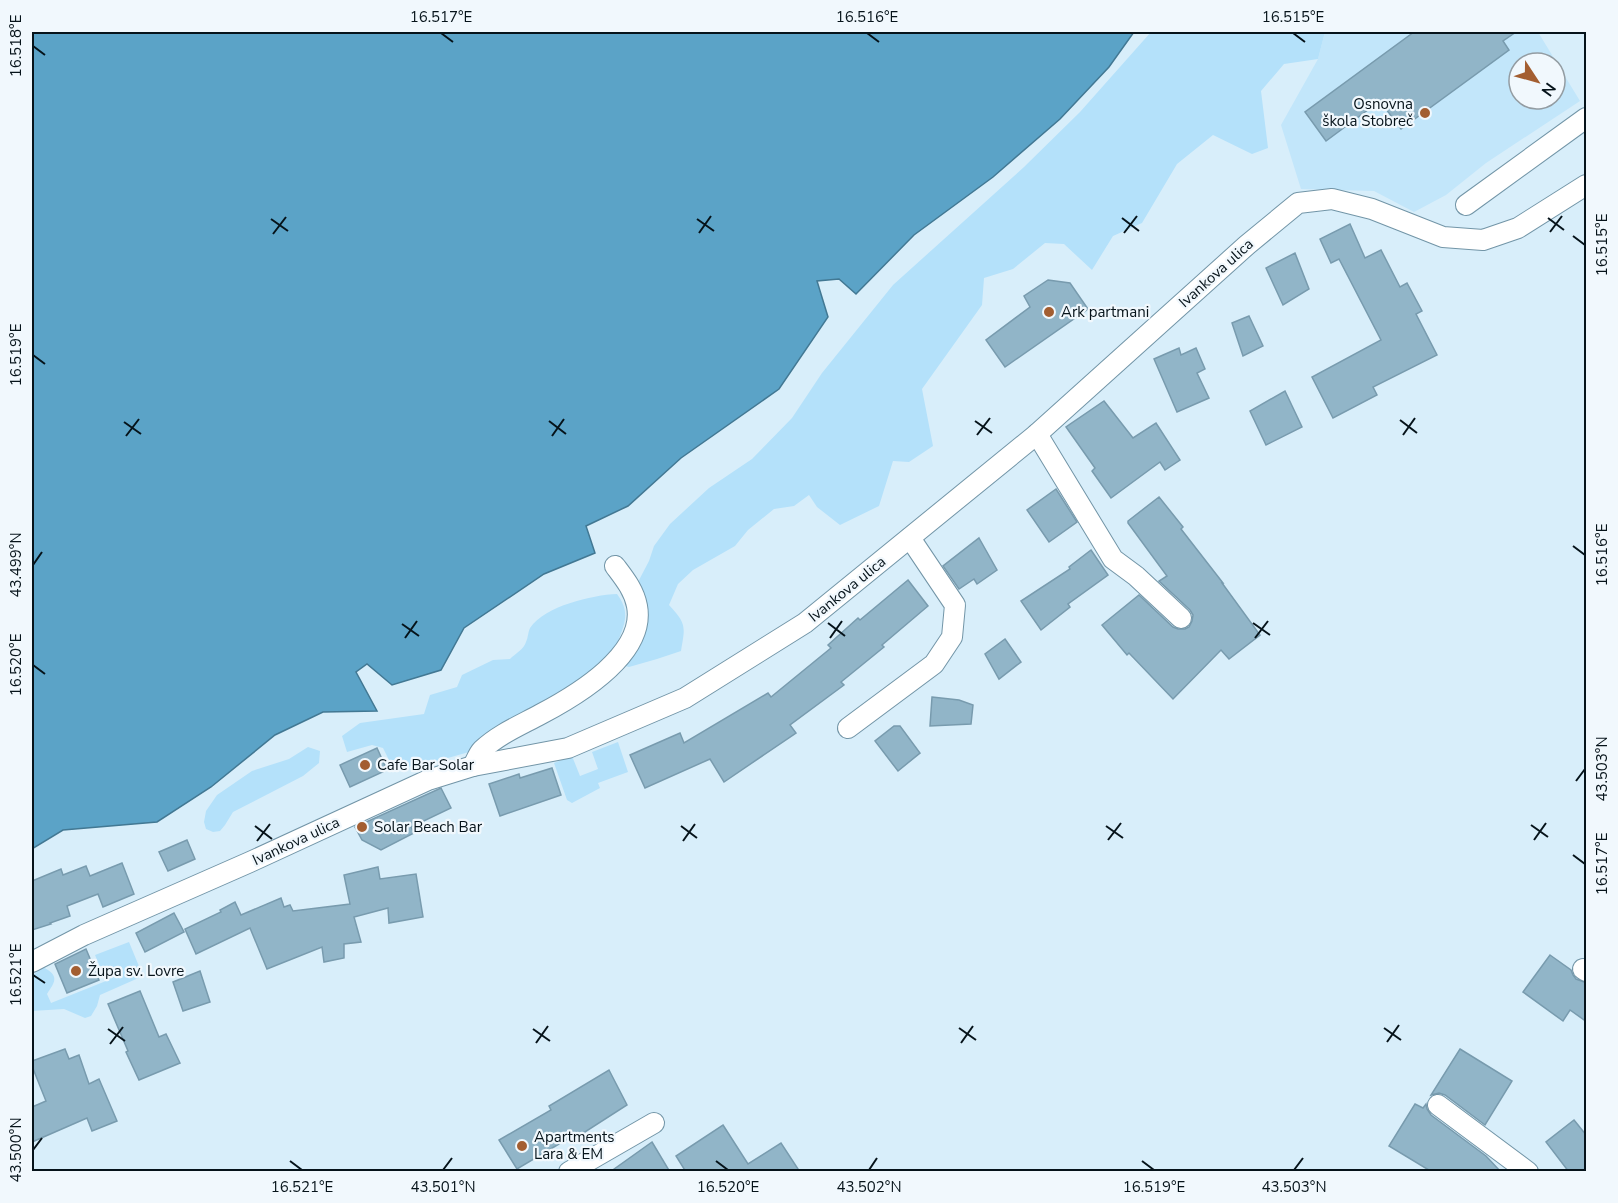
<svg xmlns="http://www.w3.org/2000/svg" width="1618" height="1203" font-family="'Nunito Sans',sans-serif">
<rect width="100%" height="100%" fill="#d8eefa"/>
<path fill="#c2e6fa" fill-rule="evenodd" d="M1325,32h213l42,69 -94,62 -40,32 -32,17 -40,-21 -73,-2 -20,-64 37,-66zM1519,63h36v36h-36z"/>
<g fill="#b4e1fa">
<path d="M1151,32h174l-7,27 -34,5 -23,27 7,57 -16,6 -39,-19 -36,29 -35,59 -29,13 -21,34 -28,-26 -19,-1 -32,26 -29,9 -2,27 -60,84 11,57 -24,16 -16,-1 -14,45 -39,19 -23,-18 -8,-12 -15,11 -20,3 -26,21 -13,16 -42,24 -15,14 -9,21c18,19 16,22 12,46l-24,8 -28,8 -23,-6 -98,80 -85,24 -30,3 -10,-20 -11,-3 -25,7 -5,-16 18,-13 64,-9 6,-19 27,-8 5,-12 31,-15 17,-1c5,-5 14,-10 16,-17 2,-4 2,-10 4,-14 15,-22 62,-33 87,-34 16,21 5,34 -2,56l12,1 11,-69 11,-21 5,-15 16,-22 39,-36 43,-29 40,-41 30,-45 71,-88 131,-118 56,-55z"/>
<path d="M618,742l10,30 -30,11 2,5 -28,15 -5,-3 -13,-37 18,-7 8,20 18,-7 -6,-17z"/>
<path d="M308,747l12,4 -1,12 -16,13 -70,36 -8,13 -5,6 -7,1 -7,-3 -2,-7 2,-11 11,-16 35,-24 37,-12z"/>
<path d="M129,942l14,34 -43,19 -3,11 -6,10 -6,2 -21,-9 -32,2v-35l11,-9c17,9 12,15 4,27l4,9 55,-22 -11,-26z"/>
</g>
<path fill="#5ba3c7" stroke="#427893" stroke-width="1.5" d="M32,32h1102l-25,35 -49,52 -67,58 -79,58 -58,59 -17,-15 -22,2 11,36 -49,72 -98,69 -53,48 -42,20 9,27 -51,21 -80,54 -23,42 -49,15 -25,-21 -11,8 21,39 -54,1 -48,23 -64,52 -54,35 -94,8 -31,19z"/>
<g fill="#91b5c8" stroke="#789bae" stroke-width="1.5">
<path d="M1414,32h102l-13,9 6,9 -108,79 -21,-28 -54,40 -21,-29z"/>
<path d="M1350,224l15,34 16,-8 19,37 7,-4 15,28 -6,3 21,41 -64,32 4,8 -44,23 -21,-41 69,-37 -42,-81 -8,4 -11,-24z"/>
<path d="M1295,253l14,36 -26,16 -17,-37z"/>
<path d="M1048,280l22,3 18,26 -83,58 -19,-27 44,-33 -6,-11z"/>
<path d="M1249,316l14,30 -20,10 -11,-33z"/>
<path d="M1179,348l2,7 15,-7 9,21 -8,4 12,25 -32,14 -23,-53z"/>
<path d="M1285,391l17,36 -36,18 -16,-34z"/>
<path d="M1104,401l29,37 23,-15 24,37 -15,10 -5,-8 -49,36 -19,-27 3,-3 -29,-41z"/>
<path d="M1056,489l21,33 -28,20 -22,-32z"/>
<path d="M1159,497l24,30 -2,2 42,54h-1l38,52 -31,24 -8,-9 -48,49 -44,-46 -2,2 -25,-30 37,-30 34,32 5,2h7l4,-2 3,-6 1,-6 -3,-5 -31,-29 8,-5 -39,-53v-2z"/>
<path d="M979,538l18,32 -20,14 -3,-5 -15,10 -16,-23z"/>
<path d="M1091,550l17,25 -40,29 2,3 -29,23 -20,-29 49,-32 -1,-2z"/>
<path d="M908,580l20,26 -46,39 2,2 -43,35 3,3 -54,40 6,8 -72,49 -14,-23 -65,29 -15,-33 50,-22 4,10 84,-50 3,4 60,-49 -3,-3 30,-27 2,2z"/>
<path d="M1005,639l16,23 -22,17 -14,-25z"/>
<path d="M932,697l27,3 14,5 -2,19 -41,2z"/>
<path d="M894,726h6l20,27 -22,18 -23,-30z"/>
<path d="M377,748l10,22 -37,17 -10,-22z"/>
<path d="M552,768l9,27 -61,21 -11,-32 30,-10 1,4z"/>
<path d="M441,788l10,20 -40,19 3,6 -33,17 -19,-10 -7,-13z"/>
<path d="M187,840l8,19 -27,12 -9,-19z"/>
<path d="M122,863l12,31 -31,13 -5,-13 -31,12 3,10 -20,7 1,1 -19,6v-49l29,-12 2,6 23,-9 4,10z"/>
<path d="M378,867l2,12 36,-5 7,43 -34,6 -1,-15 -34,9 7,25 -17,2v14l-20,4 -2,-15 -55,22 -17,-41 -54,26 -11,-25 36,-17 -1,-2 15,-8 6,13 40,-17 3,9 6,-2 3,6 57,-7 -6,-29z"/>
<path d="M174,913l10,19 -39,20 -9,-19z"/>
<path d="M86,949l13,31 -32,13 -12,-29z"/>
<path d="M1550,955l21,15 2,5 3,4 11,4v39l-17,-12 -7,11 -40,-29z"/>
<path d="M200,971l10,31 -27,9 -10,-29z"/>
<path d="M140,991l19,46 7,-3 14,29 -41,17 -13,-28 2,-1 -20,-47z"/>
<path d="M65,1049l4,10 10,-4 10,29 10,-5 18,42 -25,10 -5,-13 -55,24v-35l14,-6 -14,-35v-5z"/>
<path d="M1460,1049l52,32 -27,44 -40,-30 -6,-2 -8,2z"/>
<path d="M609,1070l18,35 -56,36 -2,-3 -52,31 -18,-29 52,-30 -2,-4z"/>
<path d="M1415,1104l8,4 3,-4 1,5 4,6 55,41 15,16h-69l-43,-26z"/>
<path d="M1574,1120l13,16v31l-6,5h-12l-23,-30z"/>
<path d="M723,1125l25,39 33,-21 19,29h-114l-10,-16z"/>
<path d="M652,1142l18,30h-60z"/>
</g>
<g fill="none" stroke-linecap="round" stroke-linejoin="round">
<defs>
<g id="minor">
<path d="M1466,205l120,-87"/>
<path d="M1037,434l76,125 23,17 45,42"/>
<path d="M848,728l86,-64 18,-27 3,-32 -45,-67"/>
<path d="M473,766c3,-5 5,-12 9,-16 17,-16 39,-25 59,-36 36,-19 105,-60 96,-108 -3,-16 -13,-28 -22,-40"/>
<path d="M32,962l52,-27 166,-73 178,-82 45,-14 95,-18 117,-50 120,-75 232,-189 210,-189 51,-42 34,-4 40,10 71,28 40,3 35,-12 68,-43"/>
<path d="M1583,969l3,2"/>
<path d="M1438,1105l90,67"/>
<path d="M569,1172l85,-49"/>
</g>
</defs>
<use href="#minor" stroke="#7295a7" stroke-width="22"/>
<use href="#minor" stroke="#fff" stroke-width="20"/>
</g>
<path fill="none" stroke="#06131a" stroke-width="2" d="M441,33l12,9M867,33l12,9M1293,33l12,9M33,46l12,9M1122,218l17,13M1548,218l16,12M271,219l17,12M697,219l17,12M1550,232l12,-16M699,233l12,-17M1124,233l13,-17M273,234l13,-17M1573,236l12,9M33,355l12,9M1400,420l17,13M549,421l17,13M975,421l17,12M124,422l17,12M977,435l13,-17M1403,435l12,-17M126,436l13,-17M552,436l12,-17M1573,546l12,9M33,565l9,-13M828,623l17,13M1253,623l17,12M402,624l17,12M405,638l12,-17M830,638l12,-17M1255,638l13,-17M33,665l12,9M1576,781l9,-12M1531,825l17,12M255,826l17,13M681,826l16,12M1106,826l17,12M1108,840l13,-17M1534,840l12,-17M257,841l13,-17M683,841l12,-17M1573,855l12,9M33,975l12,8M959,1028l17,12M1384,1028l17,12M108,1029l17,12M533,1029l17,12M1387,1042l12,-17M536,1043l12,-17M961,1043l12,-17M110,1044l13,-17M33,1150l9,-12M290,1161l12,9M716,1161l12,9M1142,1161l12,9M443,1170l9,-12M869,1170l8,-12M1294,1170l9,-12"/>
<g fill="#a35e31" stroke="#f1f8fd" stroke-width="2">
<circle cx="1425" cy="113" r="6"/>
<circle cx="1049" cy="312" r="6"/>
<circle cx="365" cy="765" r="6"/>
<circle cx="362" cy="827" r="6"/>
<circle cx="76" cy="971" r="6"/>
<circle cx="522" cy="1146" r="6"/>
</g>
<g text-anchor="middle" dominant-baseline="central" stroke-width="4.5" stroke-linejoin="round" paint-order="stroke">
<g font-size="15" fill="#06131a" stroke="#f1f8fd" text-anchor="start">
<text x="1413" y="104" text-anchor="end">Osnovna<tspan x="1413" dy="17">škola Stobreč</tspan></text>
<text x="1061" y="312">Ark partmani</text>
<text x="377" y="765">Cafe Bar Solar</text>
<text x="374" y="827">Solar Beach Bar</text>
<text x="88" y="971">Župa sv. Lovre</text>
<text x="534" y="1137">Apartments<tspan x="534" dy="17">Lara &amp; EM</tspan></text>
</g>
<g font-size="15" fill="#06131a" stroke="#f1f8fd">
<text transform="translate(1216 273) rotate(-42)">Ivankova ulica</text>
<text transform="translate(847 589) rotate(-39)">Ivankova ulica</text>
<text transform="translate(296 841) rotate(-25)">Ivankova ulica</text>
</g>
</g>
<rect width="1618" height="1203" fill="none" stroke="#f1f8fd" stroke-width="66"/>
<g transform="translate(1537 81) rotate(126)"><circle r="28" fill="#f1f8fd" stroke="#939ca2" stroke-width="1.5"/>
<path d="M0-4.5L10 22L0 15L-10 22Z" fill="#a35e31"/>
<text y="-9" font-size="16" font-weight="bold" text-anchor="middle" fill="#06131a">N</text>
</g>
<rect x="33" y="33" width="1552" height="1137" fill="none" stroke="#06131a" stroke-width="2"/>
<g font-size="15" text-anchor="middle" fill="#06131a">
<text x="441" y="22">16.517°E</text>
<text x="867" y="22">16.516°E</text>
<text x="1293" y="22">16.515°E</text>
<text transform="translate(16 46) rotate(-90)" y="5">16.518°E</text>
<text transform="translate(1602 245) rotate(-90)" y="5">16.515°E</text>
<text transform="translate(16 355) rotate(-90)" y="5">16.519°E</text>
<text transform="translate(1602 555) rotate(-90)" y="5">16.516°E</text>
<text transform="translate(16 565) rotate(-90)" y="5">43.499°N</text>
<text transform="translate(16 665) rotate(-90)" y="5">16.520°E</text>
<text transform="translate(1602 769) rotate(-90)" y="5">43.503°N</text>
<text transform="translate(1602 864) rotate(-90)" y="5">16.517°E</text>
<text transform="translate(16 975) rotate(-90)" y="5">16.521°E</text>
<text transform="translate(16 1150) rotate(-90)" y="5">43.500°N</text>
<text x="302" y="1192">16.521°E</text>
<text x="443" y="1192">43.501°N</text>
<text x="728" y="1192">16.520°E</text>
<text x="869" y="1192">43.502°N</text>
<text x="1154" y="1192">16.519°E</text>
<text x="1294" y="1192">43.503°N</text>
</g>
</svg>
